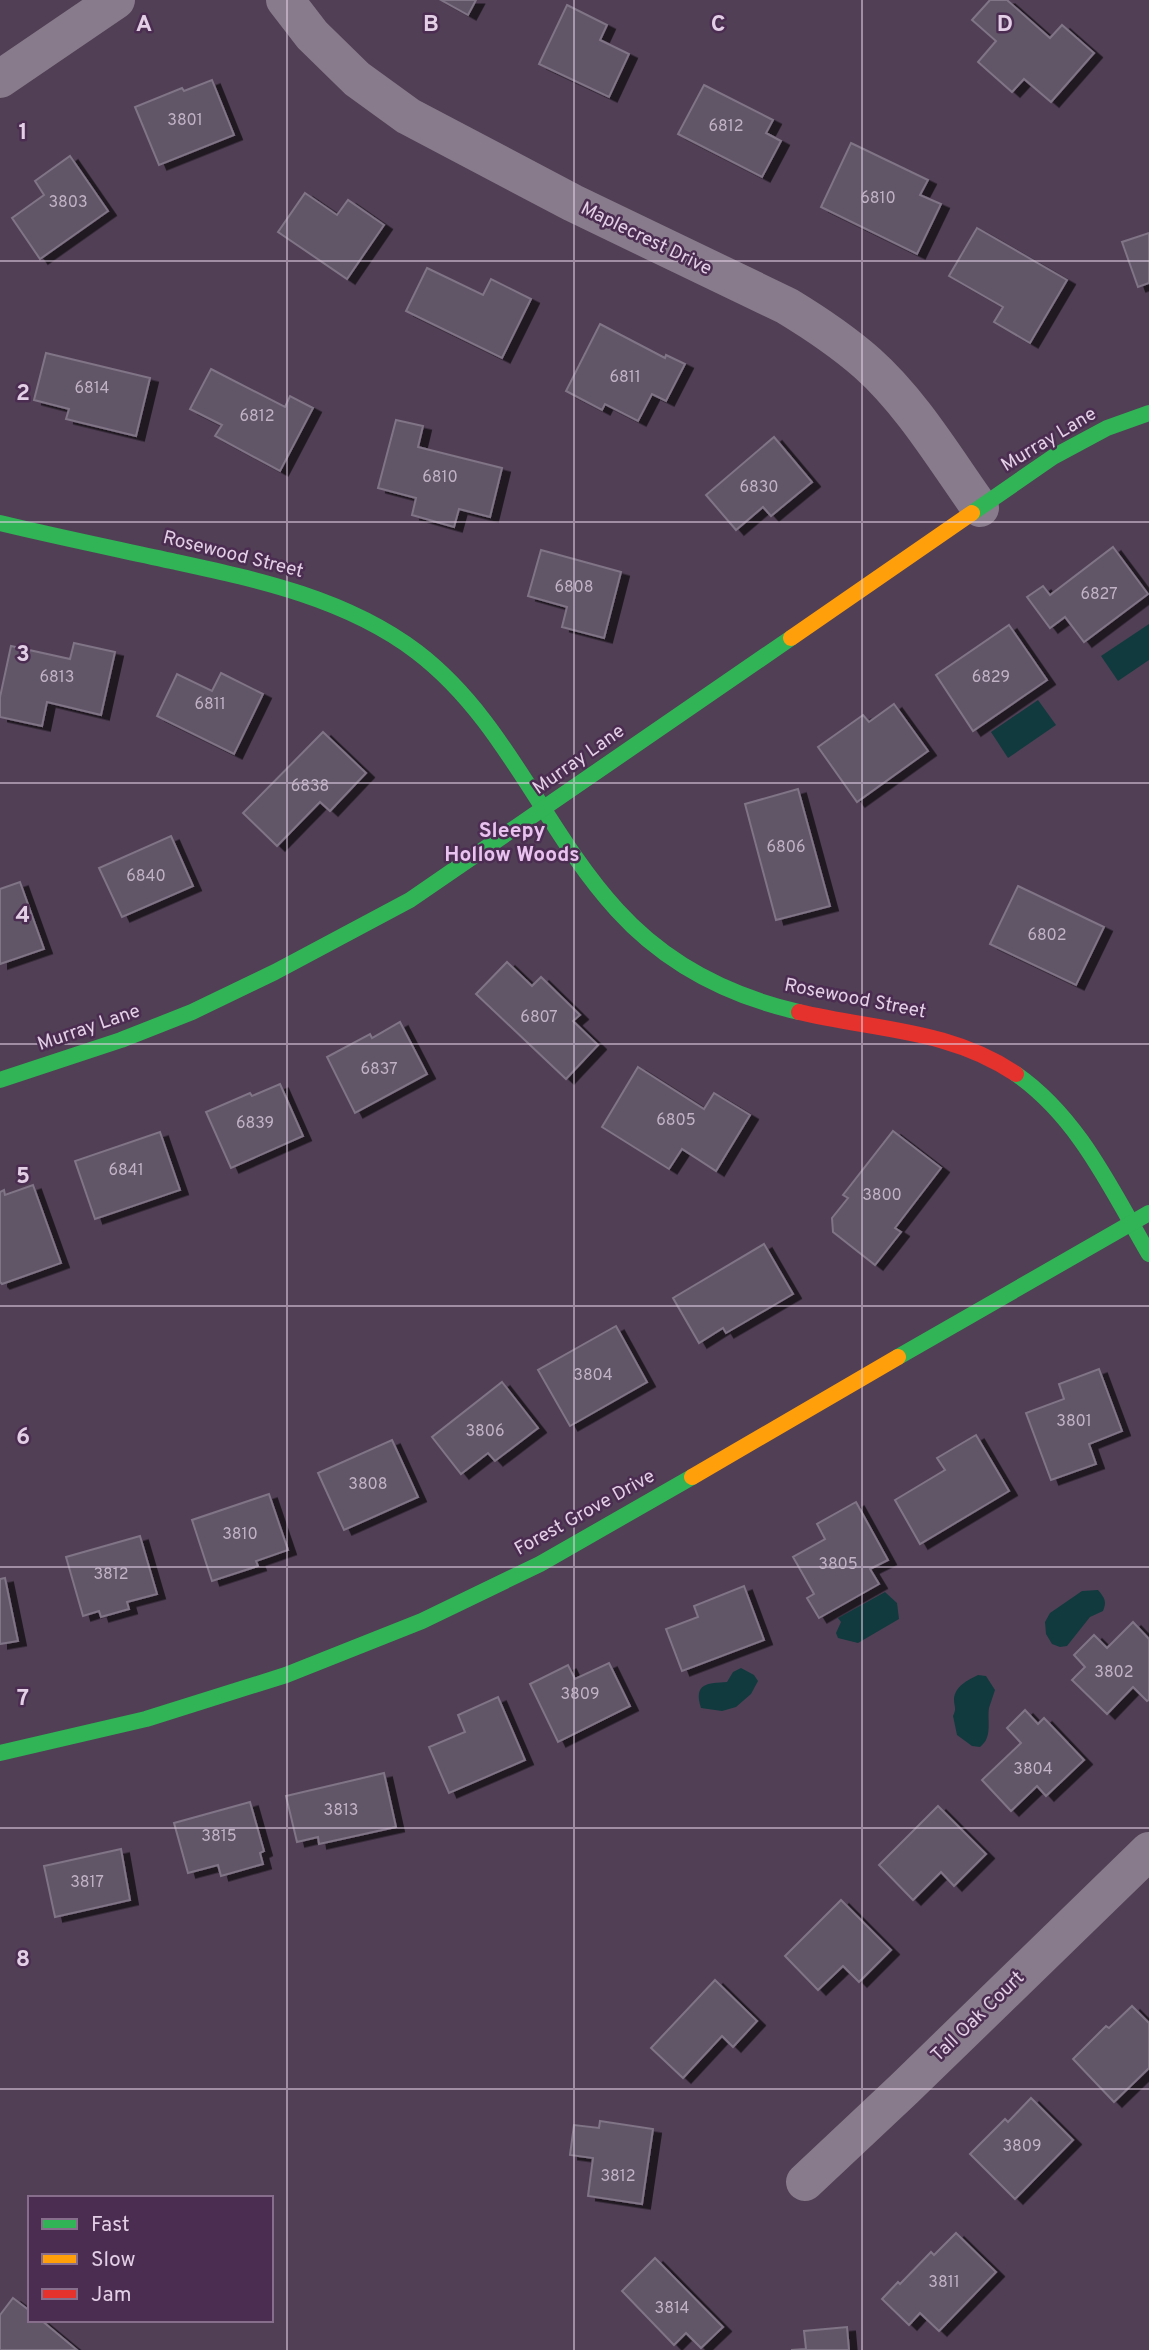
<svg xmlns="http://www.w3.org/2000/svg" width="1149" height="2350" font-family="Overpass,sans-serif">
<defs>
<filter id="shadow"><feDropShadow dx="8" dy="4.5" stdDeviation="0" flood-color="#0009"/></filter>
</defs>
<rect width="100%" height="100%" fill="#513f55"/>
<g fill="#113a3e">
<path d="M1149,624v36l-31,21 -17,-25z"/>
<path d="M1038,700l18,25 -48,33 -17,-26z"/>
<path d="M1098,1590c7,8 9,12 5,21l-13,6 -23,29 -7,1 -8,-3 -6,-10 -1,-12 5,-9 32,-22z"/>
<path d="M885,1592l12,11 2,16 -41,24 -20,-5 -2,-5 5,-11 -3,-4z"/>
<path d="M741,1668l13,7 4,6 -7,13 -15,13 -14,4 -21,-3c-8,-25 7,-25 26,-26l6,-10z"/>
<path d="M978,1675l8,1 9,14c-2,6 -4,12 -6,18 -2,14 4,29 -9,39l-8,-1 -15,-11 -4,-19c4,-8 1,-9 1,-17 1,-13 14,-19 24,-24z"/>
</g>
<g fill="#615668" stroke="#807487" stroke-width="2" filter="url(#shadow)">
<path d="M441,0h35l-8,15z"/>
<path d="M990,0h17l43,38 12,-13 32,28 -43,49 -27,-23 -12,13 -34,-30 18,-21 -24,-21z"/>
<path d="M567,5l40,20 -7,15 29,14 -20,43 -70,-33z"/>
<path d="M212,80l22,55 -75,30 -24,-58 47,-19 2,3z"/>
<path d="M704,85l69,35 -7,13 15,8 -19,36 -84,-43z"/>
<path d="M851,143l77,37 -8,15 21,9 -24,50 -96,-47z"/>
<path d="M70,156l38,55 -68,48 -28,-41 32,-23 -9,-14z"/>
<path d="M305,193l32,22 11,-15 36,25 -37,54 -69,-47z"/>
<path d="M977,228l90,52 -37,63 -36,-21 9,-15 -54,-31z"/>
<path d="M1149,233v50l-11,4 -16,-45z"/>
<path d="M427,268l56,27 8,-16 40,20 -29,59 -96,-47z"/>
<path d="M600,324l65,34 1,-3 19,9 -19,37 -14,-7 -14,27 -33,-17 -3,6 -36,-19z"/>
<path d="M46,353l104,25 -14,58 -70,-17 3,-10 -35,-9z"/>
<path d="M211,369l74,38 5,-11 23,12 -33,63 -65,-35 7,-11 -32,-16z"/>
<path d="M396,420l27,6 -5,21 84,21 -12,49 -31,-8 -5,18 -42,-12 4,-17 -38,-10z"/>
<path d="M774,437l38,45 -41,34 -8,-9 -27,23 -30,-35z"/>
<path d="M1113,547l35,47 -64,48 -19,-25 -15,11 -23,-31 16,-11 7,9z"/>
<path d="M541,550l80,22 -17,66 -42,-11 5,-20 -39,-11z"/>
<path d="M1009,625l38,55 -74,51 -37,-56z"/>
<path d="M74,643l41,9 -14,63 -54,-13 -5,24 -42,-9v-20l11,-51 59,13z"/>
<path d="M221,673l42,21 -29,60 -77,-38 20,-42 35,17z"/>
<path d="M894,704l34,47 -71,51 -39,-55 45,-32 6,7z"/>
<path d="M323,732l43,41 -36,38 -10,-9 -43,44 -34,-33z"/>
<path d="M798,789l32,117 -54,14 -31,-116z"/>
<path d="M171,836l22,50 -71,31 -23,-49z"/>
<path d="M20,882l24,67 -44,15v-75z"/>
<path d="M1018,886l86,41 -28,58 -86,-41z"/>
<path d="M507,962l25,24 9,-9 39,38 -7,6 25,24 -32,34 -90,-85z"/>
<path d="M400,1022l27,52 -72,39 -28,-56 43,-23 2,4z"/>
<path d="M638,1067l66,42 10,-16 36,22 -34,56 -34,-22 -13,20 -67,-42z"/>
<path d="M280,1084l23,52 -72,32 -25,-56 44,-19 2,3z"/>
<path d="M893,1131l48,37 -46,60 6,4 -26,33 -42,-33 -1,-14 16,-20 -5,-3z"/>
<path d="M160,1132l20,58 -85,29 -20,-58z"/>
<path d="M33,1185l28,78 -59,21 -2,-2v-90l4,-2 1,5z"/>
<path d="M764,1244l29,50 -67,39 -3,-5 -24,15 -26,-45z"/>
<path d="M616,1326l31,56 -77,44 -32,-56z"/>
<path d="M1099,1369l23,62 -33,13 7,20 -45,16 -25,-67 38,-14 -5,-15z"/>
<path d="M502,1382l36,46 -43,33 -7,-8 -27,21 -29,-37z"/>
<path d="M976,1435l33,56 -89,53 -25,-44 50,-30 -8,-12z"/>
<path d="M392,1440l26,57 -74,33 -26,-57z"/>
<path d="M269,1494l19,56 -32,11 2,5 -46,15 -20,-61z"/>
<path d="M856,1502l32,58 -18,9 9,15 -60,34 -12,-20 7,-4 -21,-37 32,-18 -8,-15z"/>
<path d="M140,1536l17,58 -30,8 2,7 -28,8 -2,-6 -16,5 -17,-59z"/>
<path d="M5,1578l13,63 -18,3v-65z"/>
<path d="M744,1586l20,54 -82,31 -16,-42 32,-12 -4,-11z"/>
<path d="M1133,1622l16,17v61l-2,1 -14,-14 -26,27 -35,-34 13,-13 -11,-12 20,-20 13,13z"/>
<path d="M609,1663l21,43 -72,36 -28,-58 38,-19 7,14z"/>
<path d="M498,1697l27,63 -76,33 -20,-46 36,-15 -7,-17z"/>
<path d="M1025,1710l13,14 6,-6 40,42 -38,36 -9,-10 -26,25 -29,-31 39,-37 -14,-15z"/>
<path d="M384,1773l12,54 -77,17 -1,-7 -21,5 -11,-46z"/>
<path d="M250,1802l14,49 -4,2 3,11 -42,12 -3,-11 -30,8 -14,-50z"/>
<path d="M938,1806l48,48 -32,32 -13,-14 -28,28 -34,-35z"/>
<path d="M121,1849l9,51 -75,17 -11,-51z"/>
<path d="M841,1900l50,50 -32,32 -16,-16 -25,24 -33,-34z"/>
<path d="M715,1980l42,41 -24,26 -11,-11 -39,42 -32,-30z"/>
<path d="M1132,2006l17,17v45l-35,34 -41,-43 33,-33 3,2z"/>
<path d="M1031,2098l42,42 -58,59 -45,-45 35,-35 3,3z"/>
<path d="M600,2121l53,8 -11,75 -54,-8 5,-38 -23,-3 4,-30 25,3z"/>
<path d="M956,2233l40,39 -57,59 -19,-18 -11,12 -27,-26 16,-17 2,2 31,-32 3,3z"/>
<path d="M655,2258l68,69 -22,21 -15,-15 -12,12 -52,-54z"/>
<path d="M13,2298l17,13v9h11l36,30h-77v-35z"/>
<path d="M847,2327l2,23h-58l15,-1 -2,-18z"/>
</g>
<g fill="none" stroke-linecap="round" stroke-linejoin="round">
<g stroke="#887b8b" stroke-width="38">
<path d="M285,0l27,35 45,44 51,37 165,87 214,103c28,17 55,35 80,57 45,40 78,96 113,145"/>
<path d="M0,79l116,-79"/>
<path d="M805,2182l99,-93 245,-238"/>
</g>
<g stroke="#30b455" stroke-width="16">
<path d="M972,513l81,-56 54,-29 42,-15"/>
<path d="M0,523c58,14 117,26 176,39 83,18 171,37 241,90 89,68 126,177 200,258 48,53 112,86 182,102"/>
<path d="M1016,1074c63,44 95,115 133,180"/>
<path d="M0,1080l121,-40 71,-28 83,-40 135,-72 381,-262"/>
<path d="M898,1357l251,-144"/>
<path d="M0,1753l146,-34 140,-44 136,-54 118,-57 152,-87"/>
</g>
<g stroke="#ff9f0a" stroke-width="16">
<path d="M791,638l181,-125"/>
<path d="M692,1477l206,-120"/>
</g>
<path stroke="#e5322d" stroke-width="16" d="M799,1012c75,18 151,17 217,62"/>
</g>
<path fill="none" stroke="#e3d0e6" stroke-width="2" stroke-opacity="0.55" d="M287,0v2350M574,0v2350M862,0v2350M0,261h1149M0,522h1149M0,783h1149M0,1044h1149M0,1306h1149M0,1567h1149M0,1828h1149M0,2089h1149"/>
<g text-anchor="middle" dominant-baseline="central" stroke-width="5" stroke-linejoin="round" paint-order="stroke">
<g font-size="16" fill="#c2b2c6">
<text x="185" y="121">3801</text>
<text x="726" y="127">6812</text>
<text x="878" y="199">6810</text>
<text x="68" y="203">3803</text>
<text x="625" y="378">6811</text>
<text x="92" y="389">6814</text>
<text x="257" y="417">6812</text>
<text x="440" y="478">6810</text>
<text x="759" y="488">6830</text>
<text x="574" y="588">6808</text>
<text x="1099" y="595">6827</text>
<text x="57" y="678">6813</text>
<text x="991" y="678">6829</text>
<text x="210" y="705">6811</text>
<text x="310" y="787">6838</text>
<text x="786" y="848">6806</text>
<text x="146" y="877">6840</text>
<text x="1047" y="936">6802</text>
<text x="539" y="1018">6807</text>
<text x="379" y="1070">6837</text>
<text x="676" y="1121">6805</text>
<text x="255" y="1124">6839</text>
<text x="126" y="1171">6841</text>
<text x="882" y="1196">3800</text>
<text x="593" y="1376">3804</text>
<text x="1074" y="1422">3801</text>
<text x="485" y="1432">3806</text>
<text x="368" y="1485">3808</text>
<text x="240" y="1535">3810</text>
<text x="838" y="1565">3805</text>
<text x="111" y="1575">3812</text>
<text x="1114" y="1673">3802</text>
<text x="580" y="1695">3809</text>
<text x="1033" y="1770">3804</text>
<text x="341" y="1811">3813</text>
<text x="219" y="1837">3815</text>
<text x="87" y="1883">3817</text>
<text x="1022" y="2147">3809</text>
<text x="618" y="2177">3812</text>
<text x="944" y="2283">3811</text>
<text x="672" y="2309">3814</text>
</g>
<g font-size="19" fill="#e3d0e6" stroke="#4c2d52">
<text transform="translate(646 239) rotate(26)">Maplecrest Drive</text>
<text transform="translate(1049 440) rotate(-31)">Murray Lane</text>
<text transform="translate(233 555) rotate(14)">Rosewood Street</text>
<text transform="translate(579 760) rotate(-35)">Murray Lane</text>
<text transform="translate(855 999) rotate(11)">Rosewood Street</text>
<text transform="translate(89 1028) rotate(-19)">Murray Lane</text>
<text transform="translate(585 1513) rotate(-29)">Forest Grove Drive</text>
<text transform="translate(978 2017) rotate(-44)">Tall Oak Court</text>
</g>
<g font-size="21" font-weight="bold" fill="#e9c2ef" stroke="#4c2d52">
<text x="512" y="831">Sleepy<tspan x="512" dy="24">Hollow Woods</tspan></text>
</g>
</g>
<g font-size="23" text-anchor="middle" font-weight="bold" fill="#e3d0e6" stroke="#4c2d52" stroke-width="5" stroke-linejoin="round" paint-order="stroke">
<text x="144" y="31">A</text>
<text x="431" y="31">B</text>
<text x="718" y="31">C</text>
<text x="1005" y="31">D</text>
<text x="23" y="139">1</text>
<text x="23" y="400">2</text>
<text x="23" y="661">3</text>
<text x="23" y="922">4</text>
<text x="23" y="1183">5</text>
<text x="23" y="1444">6</text>
<text x="23" y="1705">7</text>
<text x="23" y="1966">8</text>
</g>
<rect x="28" y="2196" width="245" height="126" fill="#4c2d52" stroke="#886e8d" stroke-width="2"/>
<rect x="42" y="2219" width="35" height="10" fill="#30b455" stroke="#886e8d" stroke-width="2"/>
<text x="91" y="2231" font-size="21" fill="#e3d0e6">Fast</text>
<rect x="42" y="2254" width="35" height="10" fill="#ff9f0a" stroke="#886e8d" stroke-width="2"/>
<text x="91" y="2266" font-size="21" fill="#e3d0e6">Slow</text>
<rect x="42" y="2289" width="35" height="10" fill="#e5322d" stroke="#886e8d" stroke-width="2"/>
<text x="91" y="2301" font-size="21" fill="#e3d0e6">Jam</text>
</svg>
